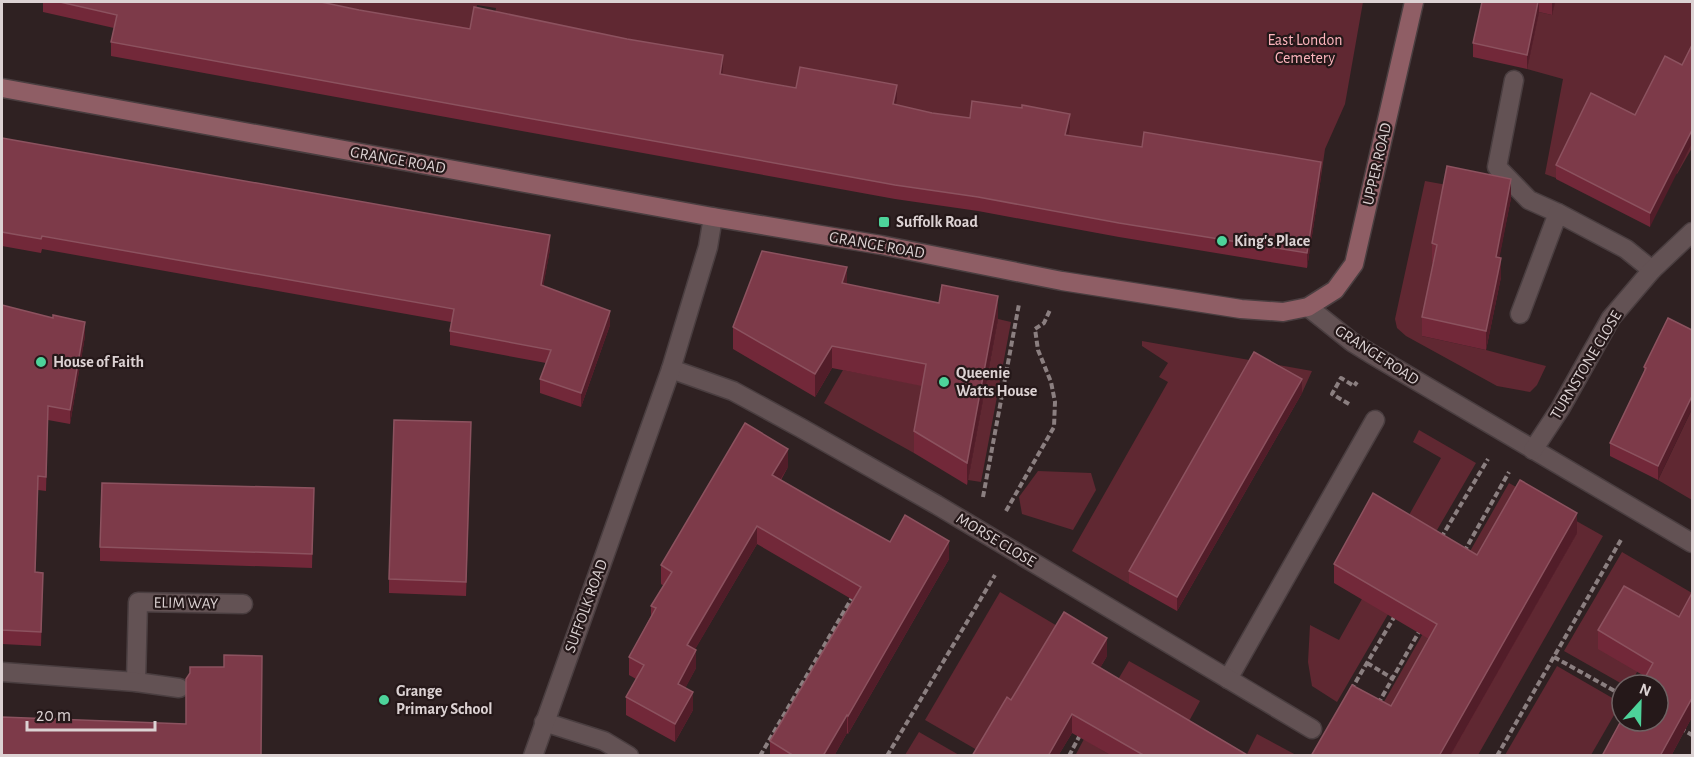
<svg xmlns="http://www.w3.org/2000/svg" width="1694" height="757" font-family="'Alegreya Sans',sans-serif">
<rect width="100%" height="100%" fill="#2f2122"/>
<g fill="#602832">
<path d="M328,2h1035l-18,102 -20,45 -4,28 -28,-5 -156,18 -171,-31 -251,-42 8,-48 -235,-15 8,-46 -19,-3 -7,39 -150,1z"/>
<path d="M1555,2h137v146l-15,26 -26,-12 -95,16 -11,-4 18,-95 -36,-10 12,-57 13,3z"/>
<path d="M1425,181l22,4 -15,77 5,2 -15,72 64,14 60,16 -9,19 -7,7 -33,-6 -91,-50 -9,-8 -2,-9z"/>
<path d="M998,319l13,3 -30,160 -13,-2z"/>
<path d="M1142,341l170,30 -10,22 -48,-27 -125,218 -57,-33 96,-169 -9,-5 9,-14 -26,-17z"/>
<path d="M843,370l83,16 -12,67 -90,-50z"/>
<path d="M1692,409v91l-34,-20z"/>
<path d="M1419,430l57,33 -139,239 -25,-16 -4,-24 2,-37 29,15 102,-182 -28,-16z"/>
<path d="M1038,471l53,2 5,17 -23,40 -51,-16 -3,-17z"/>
<path d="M1509,483l94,53 -125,219h-28l127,-222 -203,222 -21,1z"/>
<path d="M1622,552l70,41v19l-55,60 -7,13h-6l-60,-34z"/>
<path d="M1000,592l64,38 -80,124 -59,-34z"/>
<path d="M1129,661l71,40 -18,33 -72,-41z"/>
<path d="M1557,666l64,37 -30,52h-86z"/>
<path d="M919,732l40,23h-54z"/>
<path d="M1257,734l39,21 -50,1z"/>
<path d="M1084,739l28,17h-37z"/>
</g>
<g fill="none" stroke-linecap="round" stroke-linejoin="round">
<defs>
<g id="lane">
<path d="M1514,80l-17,87 32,33 29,13"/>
<path d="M1520,314l38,-101 68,36 26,21"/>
<path d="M1228,679l147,-259"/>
<path d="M136,682l2,-80 105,2"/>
</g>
<g id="street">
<path d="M1308,307l44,35 21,13 319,188"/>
<path d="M671,369l62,22 68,37 136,77 375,224"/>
<path d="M1533,450l27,-41 51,-91 41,-48 40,-38"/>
<path d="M2,672l134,10 43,6"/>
<path d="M544,722l60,19 25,15"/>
<path d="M533,756l138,-387 37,-122 5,-30"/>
</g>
<path id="secondary" d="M2,88l711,129 168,28 181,36 179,28 42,3 25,-5 27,-17 19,-26 60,-262"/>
</defs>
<use href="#lane" stroke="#4a3e40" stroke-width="21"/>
<use href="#street" stroke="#4a3e40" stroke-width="21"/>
<use href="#secondary" stroke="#4a3e40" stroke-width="21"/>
<g stroke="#8b7f80" stroke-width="4" stroke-dasharray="6 3" stroke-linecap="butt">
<path d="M1349,404l-17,-10 9,-16 13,8 3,-4"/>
<path d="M983,497l36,-193"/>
<path d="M1006,511l48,-84 1,-25 -4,-20 -13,-32 -3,-21 9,-6 6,-13"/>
<path d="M1441,538l47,-79"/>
<path d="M1464,552l45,-80"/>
<path d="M1554,657l68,38"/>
<path d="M1367,663l25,15"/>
<path d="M1351,690l45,-76"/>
<path d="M1378,704l42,-74"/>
<path d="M1680,728l12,7"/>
<path d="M760,756l93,-160"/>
<path d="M887,756l108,-181"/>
<path d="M1069,756l11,-21"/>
<path d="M1497,756l125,-218"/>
</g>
<use href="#lane" stroke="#635254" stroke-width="18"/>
<use href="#street" stroke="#635254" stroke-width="18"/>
<use href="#secondary" stroke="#8f5e65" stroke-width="18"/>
</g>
<g fill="#722839">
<path d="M43,2h278l38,8 364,59 -1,5 35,7 39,7 101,11 -2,6 37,8 38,5 100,10 -2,8 253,41 -14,91 -188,-31 -141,-26 -83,-12 -784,-143v-14l3,-14 -71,-16z"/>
<path d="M1482,2h73l-3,13 -13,-3 -12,57 -54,-12v-14z"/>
<path d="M1665,56l-15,171 -94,-48v-14l79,-50z"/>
<path d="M2,138l548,111 -7,37 67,39 -29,82 -41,-14v-14l6,-16 -96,-18v-14l1,-9 -409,-73 -1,4 -39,-7z"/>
<path d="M1511,198l-12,60 2,19 -15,73 -64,-14v-19l11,-54 -1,-1v-19z"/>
<path d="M847,284l151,34 -31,167 -53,-32v-22l8,-45 -90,-18 -17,29 -82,-48v-22z"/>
<path d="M2,305l83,31 -15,88 -22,-4 -2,71 -8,-1 -3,82 8,1 -2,73 -39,-2z"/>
<path d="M1692,330l-34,150 -48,-24v-13l34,-70v-6z"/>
<path d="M1302,393l-125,218 -48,-27v-13z"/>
<path d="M471,436l-5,160 -77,-3v-14z"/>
<path d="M788,467l-7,13 50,29 59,33 59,17 -101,175 -1,-1 -13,23h-64v-15l83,-141 -96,-56 -62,105 1,19 -11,20 8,22 -18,32 -49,-27v-18l10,-18 -7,-4v-18l22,-41v-10l13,-20 -3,-2v-19z"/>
<path d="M314,488l-2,80 -212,-7v-14z"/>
<path d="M1577,533l-127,223 -59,-50 38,-67 -95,-56v-19l143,-9z"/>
<path d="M1624,586l68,131 -21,39h-69l44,-79 -48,-28v-19z"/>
<path d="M1107,656l-7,12 149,88h-137l-40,-23 -14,23h-86l39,-56z"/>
</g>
<g fill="#521d29">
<path d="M1538,2h1v10l-12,57v-14z"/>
<path d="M1552,2h3l-3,13z"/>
<path d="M723,55v14l-3,19v-14z"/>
<path d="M897,85v14l-4,20v-15z"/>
<path d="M1070,114v14l-5,22v-15z"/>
<path d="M1692,130v13l-42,84v-14z"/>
<path d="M1321,162v15l-14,91v-15z"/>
<path d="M1511,179v19l-15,78v-19z"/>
<path d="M550,235v14l-9,50v-14z"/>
<path d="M1501,258v19l-15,73v-19z"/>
<path d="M847,267v22l-5,-6z"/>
<path d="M998,296v22l-31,167v-22z"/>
<path d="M610,311v14l-29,82v-14z"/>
<path d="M85,322v14l-15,88v-14z"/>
<path d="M832,346v22l-17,29v-23z"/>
<path d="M1302,379v14l-125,218v-14z"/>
<path d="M1692,396v13l-34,71v-14z"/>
<path d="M788,449v18l-16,26v-18z"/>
<path d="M1577,513v20l-127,223h-11z"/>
<path d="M757,526v18l-70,119v-18z"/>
<path d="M949,541v18l-101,175v-18z"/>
<path d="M1107,638v18l-15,26v-19z"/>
<path d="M696,650v18l-18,34v-18z"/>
<path d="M693,692v18l-18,32v-18z"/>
<path d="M1692,698v19l-21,39h-11z"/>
<path d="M1072,714v19l-14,23h-10z"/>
<path d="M847,715v18l-13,23h-11z"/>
</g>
<g fill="#7d3a49" stroke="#8c525f" stroke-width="1.5">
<path d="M60,2h261l38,8 111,19 4,-22 153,32 96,16 -3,19 37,7 39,7 4,-21 97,18 -4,19 39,9 38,5 2,-17 50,7v-3l48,9 -5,21 77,12 2,-15 177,30 -14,91 -188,-30 -141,-26 -83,-12 -784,-143 6,-27z"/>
<path d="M1482,2h56l-11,53 -54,-12z"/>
<path d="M1692,45v85l-42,83 -94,-48 35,-72 44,22 30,-59 17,9z"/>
<path d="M2,138l548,97 -9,50 69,26 -29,82 -41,-14 11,-29 -101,-19 4,-22 -412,-73 -1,3 -39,-7z"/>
<path d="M1447,166l64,13 -15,78 5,1 -15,73 -64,-14 15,-72 -5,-2z"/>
<path d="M762,251l85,16 -5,16 97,20 3,-18 56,11 -31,167 -53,-32 12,-67 -94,-18 -17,28 -82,-47z"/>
<path d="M2,305l51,13v-3l32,7 -15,88 -22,-4 -2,71 -8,-1 -3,96 8,1 -2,59 -39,-2z"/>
<path d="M1668,318l24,12v66l-34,70 -48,-23 36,-75 -2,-1z"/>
<path d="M1254,352l48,27 -125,218 -48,-26z"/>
<path d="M394,420l77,2 -5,160 -77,-3z"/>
<path d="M745,423l43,26 -16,26 59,34 59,33 15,-27 44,26 -101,175 -1,-1 -24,41h-29l-24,-15 91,-154 -104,-61 -70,119 9,5 -18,34 15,8 -18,32 -49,-27 18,-32 -15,-8 27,-49 -5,-2 21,-34 -11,-7z"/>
<path d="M1520,480l57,33 -138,243h-128l41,-71 39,21 46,-82 -103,-60 39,-71 104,62z"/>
<path d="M102,483l212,5 -2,66 -212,-7z"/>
<path d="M1624,586l55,31 13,-24v105l-32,58h-58l20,-37v2h36v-36h-17l12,-22 -55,-33z"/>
<path d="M1064,612l43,26 -15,25 157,93h-104l-73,-42 -24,42h-76l35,-59 4,3z"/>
<path d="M224,655l38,1 -1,100h-259v-39l184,7v-45l4,-6v-6h34z"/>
</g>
<g fill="#4dd39a" stroke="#251819" stroke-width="2">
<rect x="878" y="216" width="12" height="12" rx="3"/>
<circle cx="1222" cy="241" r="6"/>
<circle cx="41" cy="362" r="6"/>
<circle cx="944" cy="382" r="6"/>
<circle cx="384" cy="700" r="6"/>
</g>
<g text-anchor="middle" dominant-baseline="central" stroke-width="4.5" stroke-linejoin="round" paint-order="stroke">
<g font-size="16" fill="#fcb4bc" stroke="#251819">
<text x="1305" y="40">East London<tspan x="1305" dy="18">Cemetery</tspan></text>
</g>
<g font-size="16" fill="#dcd2d3" stroke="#251819">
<text transform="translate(398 160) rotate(10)">GRANGE ROAD</text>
<text transform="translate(1377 164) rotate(-77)">UPPER ROAD</text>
<text transform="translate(877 245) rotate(10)">GRANGE ROAD</text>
<text transform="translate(1377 355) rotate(33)">GRANGE ROAD</text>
<text transform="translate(1586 365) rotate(-59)">TURNSTONE CLOSE</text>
<text transform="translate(996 540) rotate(31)">MORSE CLOSE</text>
<text transform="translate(186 603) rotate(1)">ELIM WAY</text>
<text transform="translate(586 606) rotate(-70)">SUFFOLK ROAD</text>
</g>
<g font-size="16" font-weight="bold" fill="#dcd2d3" stroke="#251819" text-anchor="start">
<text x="896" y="222">Suffolk Road</text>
<text x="1234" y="241">King's Place</text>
<text x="53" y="362">House of Faith</text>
<text x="956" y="373">Queenie<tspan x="956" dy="18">Watts House</tspan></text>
<text x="396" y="691">Grange<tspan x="396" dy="18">Primary School</tspan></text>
</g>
</g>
<rect width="1694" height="757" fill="none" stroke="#dcd2d3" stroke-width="6"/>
<g transform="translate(1640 703) rotate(22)"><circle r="28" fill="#251819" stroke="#6e6263" stroke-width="1.5"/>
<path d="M0-4.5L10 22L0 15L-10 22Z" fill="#4dd39a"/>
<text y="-9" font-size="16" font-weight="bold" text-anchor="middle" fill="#dcd2d3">N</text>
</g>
<path d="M27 721v9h128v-9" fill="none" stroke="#dcd2d3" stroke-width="3"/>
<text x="36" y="721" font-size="18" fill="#dcd2d3" stroke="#251819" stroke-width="4.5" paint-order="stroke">20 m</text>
</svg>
